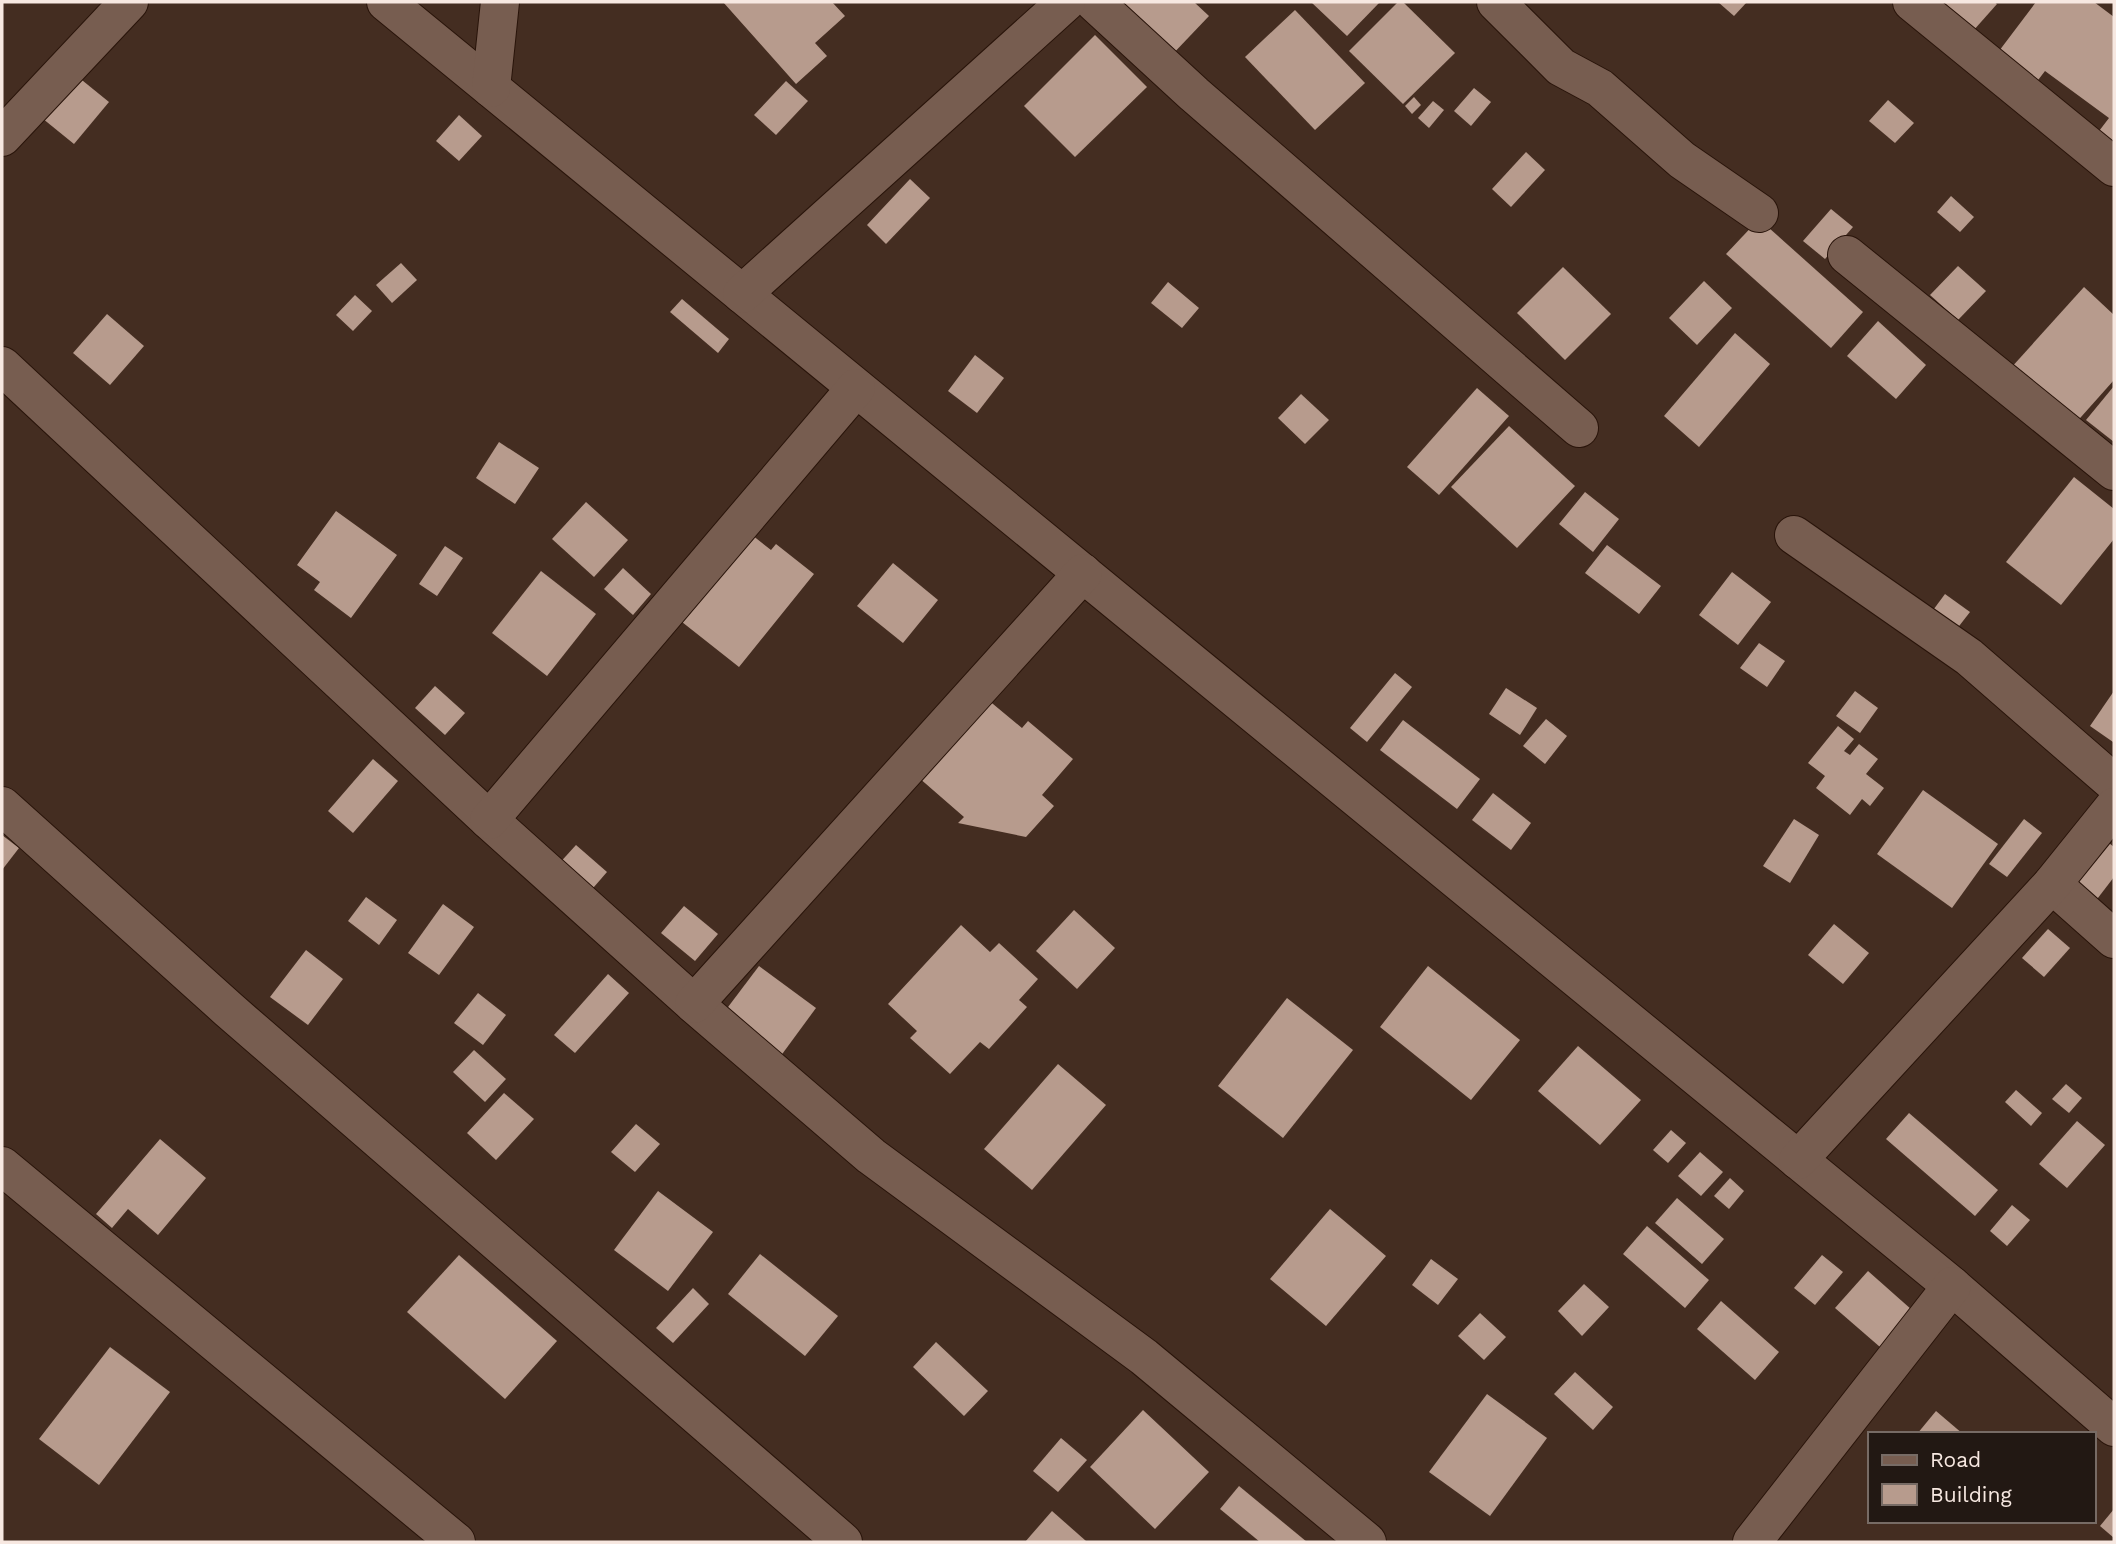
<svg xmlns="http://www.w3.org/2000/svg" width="2116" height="1544" font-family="'Work Sans',sans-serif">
<rect width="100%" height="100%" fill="#442d21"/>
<g fill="#b79b8d">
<path d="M723,2h109l13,14 -30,27 12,13 -31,28z"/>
<path d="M1110,2h84l15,14 -40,42z"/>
<path d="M1311,2h69l-33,34z"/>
<path d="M1398,2h5l52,51 -52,51 -54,-53z"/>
<path d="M1718,2h29l-13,14z"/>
<path d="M1946,2h48l3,2 -32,36 -29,-27z"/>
<path d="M2036,2h58l20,15v132l-18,-14 13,-17 -64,-47 -13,17 -39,-29z"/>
<path d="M1295,10l70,73 -50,47 -70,-73z"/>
<path d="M1095,35l52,52 -72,70 -51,-51z"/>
<path d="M72,72l37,30 -35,42 -37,-30z"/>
<path d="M786,81l22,20 -32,34 -22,-20z"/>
<path d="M1474,88l17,14 -20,24 -17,-15z"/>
<path d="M1414,97l7,8 -9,9 -7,-8z"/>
<path d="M1888,100l26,23 -19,20 -26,-22z"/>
<path d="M1433,101l11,9 -15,18 -11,-10z"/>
<path d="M459,115l23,21 -23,25 -23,-20z"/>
<path d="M1526,152l19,18 -34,37 -19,-18z"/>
<path d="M910,179l20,19 -44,46 -19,-19z"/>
<path d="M1951,196l23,21 -14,15 -23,-20z"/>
<path d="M1831,209l22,18 -28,32 -22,-18z"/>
<path d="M1759,219l104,93 -32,36 -105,-94z"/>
<path d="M401,263l16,17 -25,23 -16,-18z"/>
<path d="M1958,266l28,25 -28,29 -28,-25z"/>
<path d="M1563,267l48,47 -46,46 -48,-47z"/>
<path d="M1704,281l28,27 -35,37 -28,-27z"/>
<path d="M1168,282l31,26 -17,20 -31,-25z"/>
<path d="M2084,287l30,28v65l-41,46 -63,-57z"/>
<path d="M355,295l17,16 -19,20 -17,-16z"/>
<path d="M682,299l47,40 -11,14 -48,-41z"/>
<path d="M107,314l37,32 -34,39 -37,-32z"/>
<path d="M1878,321l48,44 -30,34 -49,-43z"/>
<path d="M1735,333l35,31 -71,83 -35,-31z"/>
<path d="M975,355l29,23 -27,35 -29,-22z"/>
<path d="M2114,386v56l-28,-22z"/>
<path d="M1477,388l32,28 -70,79 -32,-28z"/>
<path d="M1301,394l28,26 -24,24 -27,-26z"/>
<path d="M1509,426l66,60 -58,62 -66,-61z"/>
<path d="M499,442l40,26 -24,36 -39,-26z"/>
<path d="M2074,477l40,32v30l-53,66 -55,-43z"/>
<path d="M1585,492l34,27 -26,33 -34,-28z"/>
<path d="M586,502l42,38 -34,37 -42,-38z"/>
<path d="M336,511l61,44 -46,63 -37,-28 6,-8 -23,-17z"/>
<path d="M752,535l19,15 5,-6 38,30 -75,93 -57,-45z"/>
<path d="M1607,545l54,41 -22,28 -54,-41z"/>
<path d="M445,546l18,12 -26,38 -18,-12z"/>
<path d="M893,563l45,37 -35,43 -46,-37z"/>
<path d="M623,568l28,26 -18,21 -29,-26z"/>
<path d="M541,571l55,43 -49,62 -55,-43z"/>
<path d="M1732,572l39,30 -33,43 -39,-30z"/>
<path d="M1945,594l25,18 -21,27 -24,-18z"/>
<path d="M1759,643l26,18 -18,26 -27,-19z"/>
<path d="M1395,673l17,14 -45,55 -17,-14z"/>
<path d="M435,686l30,27 -20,22 -30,-27z"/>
<path d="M1506,688l31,20 -17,27 -31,-21z"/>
<path d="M1855,691l23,17 -18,25 -24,-17z"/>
<path d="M2114,691v50l-1,1 -23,-16z"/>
<path d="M987,699l35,29 6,-7 45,38 -31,36 12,11 -28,31 -68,-14 6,-6 -46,-40z"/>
<path d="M1546,719l21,17 -22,28 -22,-18z"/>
<path d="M1403,720l77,59 -23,30 -77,-59z"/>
<path d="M1838,726l16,13 -10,12 6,4 9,-11 19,15 -12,15 18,14 -14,18 -8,-7 -12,16 -34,-27 9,-12 -17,-13z"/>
<path d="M373,759l25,22 -45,52 -25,-22z"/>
<path d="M1923,790l75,54 -46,64 -75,-54z"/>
<path d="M1493,793l38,30 -20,27 -39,-30z"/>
<path d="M1794,819l25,16 -29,48 -27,-17z"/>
<path d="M2024,819l18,14 -35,44 -18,-13z"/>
<path d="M2,835l17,13 -17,22z"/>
<path d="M2100,836l14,11v30l-23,30 -29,-23z"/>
<path d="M576,845l31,27 -20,23 -31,-28z"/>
<path d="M366,897l31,23 -18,25 -31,-24z"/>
<path d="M443,904l31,23 -35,48 -31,-22z"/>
<path d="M684,906l34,28 -23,27 -34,-28z"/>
<path d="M1074,910l41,38 -38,41 -41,-38z"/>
<path d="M1834,924l35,29 -26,31 -35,-29z"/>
<path d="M961,925l29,27 9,-9 39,36 -19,21 8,7 -38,42 -9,-7 -30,32 -40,-36 7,-7 -29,-27z"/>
<path d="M2048,929l22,19 -26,29 -22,-19z"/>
<path d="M306,950l37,29 -35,46 -38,-28z"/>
<path d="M759,966l57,42 -36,49 -58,-42z"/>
<path d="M1428,966l92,74 -49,60 -91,-73z"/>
<path d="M608,974l21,19 -54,60 -21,-18z"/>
<path d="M478,993l28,22 -23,30 -29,-22z"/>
<path d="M1287,998l66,52 -70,88 -65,-52z"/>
<path d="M1578,1046l63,54 -41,45 -62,-54z"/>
<path d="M474,1050l32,29 -21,23 -32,-30z"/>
<path d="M1058,1064l48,41 -74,85 -48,-41z"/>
<path d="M2066,1084l16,14 -13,15 -17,-14z"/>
<path d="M2016,1090l26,23 -11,13 -26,-24z"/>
<path d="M504,1093l30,26 -38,41 -29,-27z"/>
<path d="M1909,1113l89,77 -23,26 -89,-77z"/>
<path d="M2077,1121l28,24 -38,43 -28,-24z"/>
<path d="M636,1124l24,20 -25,28 -24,-20z"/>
<path d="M1671,1130l15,13 -18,20 -15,-13z"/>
<path d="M160,1139l46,39 -48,57 -30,-26 -16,19 -16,-14z"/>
<path d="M1700,1152l23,20 -22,24 -23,-20z"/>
<path d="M1730,1178l14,13 -15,18 -15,-13z"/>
<path d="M658,1191l55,41 -45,59 -54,-41z"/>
<path d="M1677,1198l47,41 -22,25 -47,-41z"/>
<path d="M2012,1205l18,15 -23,26 -17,-15z"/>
<path d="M1330,1209l56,47 -60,70 -56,-47z"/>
<path d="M1647,1226l62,54 -24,28 -62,-54z"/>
<path d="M760,1254l78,62 -33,40 -77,-62z"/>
<path d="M459,1255l98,86 -52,58 -98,-87z"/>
<path d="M1822,1255l21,17 -28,33 -21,-17z"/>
<path d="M1431,1259l27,20 -20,26 -26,-20z"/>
<path d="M1868,1271l44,39 -32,37 -45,-39z"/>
<path d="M1584,1284l25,23 -27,29 -24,-25z"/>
<path d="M693,1288l16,16 -36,39 -17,-15z"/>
<path d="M1721,1301l58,51 -24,28 -58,-51z"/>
<path d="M1480,1313l26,24 -22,23 -26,-24z"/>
<path d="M936,1342l52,49 -24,25 -51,-49z"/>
<path d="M110,1347l60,45 -71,93 -60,-46z"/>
<path d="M1575,1372l38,35 -20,23 -39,-36z"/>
<path d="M1487,1394l60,44 -57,78 -61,-44z"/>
<path d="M1143,1410l66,62 -54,57 -65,-62z"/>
<path d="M1936,1411l27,23h-46z"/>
<path d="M1061,1438l26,22 -29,32 -25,-21z"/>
<path d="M1239,1486l68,56h-47l-40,-33z"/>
<path d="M2114,1509v29l-14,-12z"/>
<path d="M1052,1511l34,30 -2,1h-59z"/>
</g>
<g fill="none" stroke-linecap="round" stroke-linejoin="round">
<defs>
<g id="minor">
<path d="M386,2l1566,1284 162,141"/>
<path d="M1094,2l100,92 385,334"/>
<path d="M1496,2l65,65 39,21 82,72 77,53"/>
<path d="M1912,2l202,165"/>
<path d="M491,88l9,-86"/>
<path d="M2,137l127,-135"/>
<path d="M1847,255l267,216"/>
<path d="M742,294l324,-292"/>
<path d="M2,366l487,454 205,184 177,152 273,201 223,185"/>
<path d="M1794,535l175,122 145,126"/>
<path d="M2,806l226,203 615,533"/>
<path d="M489,820l367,-432"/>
<path d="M2052,884l62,55"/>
<path d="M694,1004l389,-431"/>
<path d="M1798,1160l254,-276 62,-77"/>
<path d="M2,1166l454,376"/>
<path d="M1752,1542l200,-256"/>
</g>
</defs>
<use href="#minor" stroke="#29140a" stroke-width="40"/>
<use href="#minor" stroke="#775d50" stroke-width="38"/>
</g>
<rect width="2116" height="1544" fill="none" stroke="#f7e8e1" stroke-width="7"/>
<rect x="1868" y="1432" width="228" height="91" fill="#221813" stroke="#776b65" stroke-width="2"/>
<rect x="1882" y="1455" width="35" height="10" fill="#775d50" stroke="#776b65" stroke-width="2"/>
<text x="1930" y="1467" font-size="21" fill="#f7e8e1">Road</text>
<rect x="1882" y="1484" width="35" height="21" fill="#b79b8d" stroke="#776b65" stroke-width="2"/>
<text x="1930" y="1502" font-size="21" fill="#f7e8e1">Building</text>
</svg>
